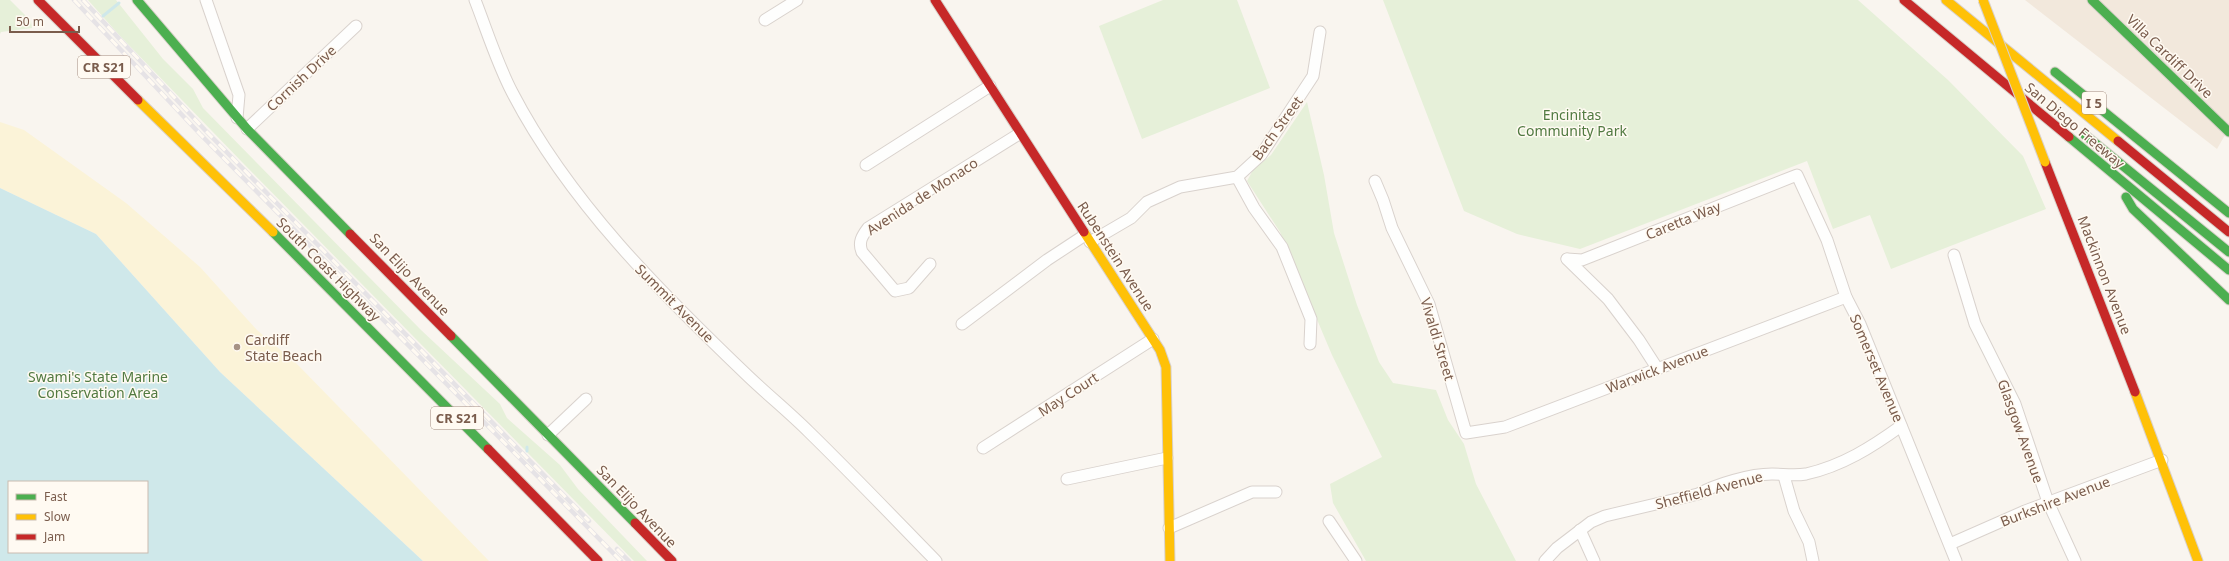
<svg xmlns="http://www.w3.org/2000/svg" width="2229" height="561" font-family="'Noto Sans',sans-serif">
<rect width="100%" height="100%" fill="#f9f5ef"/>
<path fill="#f2e8dc" d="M2025,0h204v128l-12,21z"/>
<g fill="#e6f0d9">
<path d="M0,0h10l21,21 1,7 -31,4 -1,2z"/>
<path d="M88,0h28l47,59 30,30 10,19 218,222 79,74 7,14 53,47 18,24 69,72h-13l-393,-400 -121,-125z"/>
<path d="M1163,0h74l33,88 -128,51 -43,-113z"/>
<path d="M1383,0h475l90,80 75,76 23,53 -155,60 -21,-54 -37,14 -26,-68 -227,88 -63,-15 -53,-23z"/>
<path d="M1307,102l17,73 10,58 23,72 22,57 14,21 43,7 12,30 16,24 12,40 40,77h-150l-33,-58 -3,-19 52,-27 -50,-102 -52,-123 -33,-51 6,-11 18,-15z"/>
</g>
<path fill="#fbf3d8" d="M0,122l24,8 102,73 74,64 57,63 40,34 192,197h-66l-203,-189 -124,-138 -96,-46z"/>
<path fill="#cfe8ea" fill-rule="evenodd" d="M0,188l96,46 124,138 203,189h-423zM9,482h138v70h-138z"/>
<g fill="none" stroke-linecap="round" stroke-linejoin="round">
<g stroke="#cfe8ea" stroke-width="3">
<path d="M103,16l16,-13"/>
<path d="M527,451v-4"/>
</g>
<defs>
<g id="street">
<path d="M206,0l33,95 -2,23"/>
<path d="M475,0c12,31 22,63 37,92 57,110 149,201 237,285 20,19 41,36 60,55 43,42 85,86 127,129"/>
<path d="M765,20l32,-20"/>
<path d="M247,129l109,-103"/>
<path d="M866,165l124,-79"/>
<path d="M1237,177l17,31 28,39 29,72 -1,25"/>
<path d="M1375,181l8,19 9,28 37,76 37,129 39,-6 341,-130"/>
<path d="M1090,242l41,-24 16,-16 33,-15 57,-10 24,-22 52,-79 7,-44"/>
<path d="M1954,255l21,69 40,80 33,98 27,59"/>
<path d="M1567,259l15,1 215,-85 30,65 19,57 14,27 96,237"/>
<path d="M1567,259l41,40 31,41 18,28"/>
<path d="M930,264l-21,24 -14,3 -33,-39c-4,-10 0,-16 6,-24l151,-94"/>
<path d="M962,324l85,-64 38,-25"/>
<path d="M548,435l38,-36"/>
<path d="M983,448l170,-109"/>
<path d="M1784,476l10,35 15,31 4,19"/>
<path d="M1067,479l100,-21"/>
<path d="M1329,521l27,40"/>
<path d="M1169,528l83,-36h24"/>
<path d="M1580,530l14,31"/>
<path d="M1950,544l75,-33 137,-51"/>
<path d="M1545,561l12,-13 34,-26 14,-6 93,-22c19,-10 52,-20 74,-20 11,0 22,2 34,0 36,-8 66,-27 95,-48"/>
</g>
<g id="fast">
<path d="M137,0l110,129 103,105"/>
<path d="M2092,0l137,132"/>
<path d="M2055,72l174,141"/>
<path d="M2085,135l144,117"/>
<path d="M2069,137l160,133"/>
<path d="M2126,197l7,12 96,91"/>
<path d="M273,232l215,217"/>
<path d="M451,336l184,187"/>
</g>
<g id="slow">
<path d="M1946,0l172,141"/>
<path d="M138,100l135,132"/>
<path d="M1084,232l76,118 6,17 4,194"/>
<path d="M2135,392l63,169"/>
</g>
<g id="jam">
<path d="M38,0l100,100"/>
<path d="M935,0l149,232"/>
<path d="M1904,0l165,137"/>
<path d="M2118,141l111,91"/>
<path d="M2045,162l90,230"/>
<path d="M350,234l101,102"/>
<path d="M488,449l110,112"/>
<path d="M635,523l37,38"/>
</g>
</defs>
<use href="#street" stroke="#d9d2cd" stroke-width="13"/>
<use href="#fast" stroke="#d9d1ca" stroke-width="11"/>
<use href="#slow" stroke="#d9d1ca" stroke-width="11"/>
<use href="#jam" stroke="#d9d1ca" stroke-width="11"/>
<use href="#street" stroke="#fefefd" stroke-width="11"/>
<use href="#fast" stroke="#4caf50" stroke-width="9"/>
<use href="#slow" stroke="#ffc107" stroke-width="9"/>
<use href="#jam" stroke="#c62828" stroke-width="9"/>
<defs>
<g id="rail">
<path d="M74,0l126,134 421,427"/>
<path d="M83,0l122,130 384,391"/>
<path d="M617,549l12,12"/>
</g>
</defs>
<use href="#rail" stroke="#e6e3e6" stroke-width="4.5"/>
<use href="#rail" stroke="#fffaf2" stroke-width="3" stroke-dasharray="9" stroke-linecap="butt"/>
<defs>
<path id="slow-bridge" d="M1983,0l62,162"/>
</defs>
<use href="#slow-bridge" stroke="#d9d1ca" stroke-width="11" stroke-linecap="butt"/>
<use href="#slow-bridge" stroke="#ffc107" stroke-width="9"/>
</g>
<circle fill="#a69285" stroke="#fffaf2" stroke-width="1.5" cx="237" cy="347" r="4"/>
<g text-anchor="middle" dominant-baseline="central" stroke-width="3" stroke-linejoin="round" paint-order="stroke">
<g fill="#fffaf2" stroke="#a28b7e" stroke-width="1">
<rect x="78" y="56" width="52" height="22" rx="3"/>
<rect x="2082" y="92" width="24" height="22" rx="3"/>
<rect x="431" y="407" width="52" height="22" rx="3"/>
</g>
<g font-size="13" font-weight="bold" fill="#7a5c4c">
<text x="104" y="67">CR S21</text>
<text x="2094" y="103">I 5</text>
<text x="457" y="418">CR S21</text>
</g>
<g font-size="14" fill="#7a5c4c" stroke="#fffaf2">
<text transform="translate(2170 56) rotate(44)">Villa Cardiff Drive</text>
<text transform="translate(301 78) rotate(-43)">Cornish Drive</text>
<text transform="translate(2075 125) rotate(40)">San Diego Freeway</text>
<text transform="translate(1277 128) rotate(-54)">Bach Street</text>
<text transform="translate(922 196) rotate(-33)">Avenida de Monaco</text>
<text transform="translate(1683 220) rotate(-22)">Caretta Way</text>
<text transform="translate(1116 256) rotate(57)">Rubenstein Avenue</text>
<text transform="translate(329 269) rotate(45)">South Coast Highway</text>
<text transform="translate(410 274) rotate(46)">San Elijo Avenue</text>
<text transform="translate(2105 275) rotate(69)">Mackinnon Avenue</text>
<text transform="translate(675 303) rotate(45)">Summit Avenue</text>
<text transform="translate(1438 339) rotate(73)">Vivaldi Street</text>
<text transform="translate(1877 368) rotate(67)">Somerset Avenue</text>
<text transform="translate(1657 369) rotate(-21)">Warwick Avenue</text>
<text transform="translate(1068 394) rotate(-33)">May Court</text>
<text transform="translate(2021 431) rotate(70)">Glasgow Avenue</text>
<text transform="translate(1709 490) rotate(-15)">Sheffield Avenue</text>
<text transform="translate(2055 501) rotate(-21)">Burkshire Avenue</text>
<text transform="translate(637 506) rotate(46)">San Elijo Avenue</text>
</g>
<g font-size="14" fill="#517a41" stroke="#fffaf2">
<text x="1572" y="114">Encinitas<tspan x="1572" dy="16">Community Park</tspan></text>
<text x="98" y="376">Swami's State Marine<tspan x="98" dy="16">Conservation Area</tspan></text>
</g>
<g font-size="14" fill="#7a5c4c" stroke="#fffaf2" text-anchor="start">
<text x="245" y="339">Cardiff<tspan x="245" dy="16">State Beach</tspan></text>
</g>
</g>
<rect x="8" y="481" width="140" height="72" fill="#fffaf2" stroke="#cabbb0"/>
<rect x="16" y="494" width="20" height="6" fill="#4caf50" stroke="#cabbb0"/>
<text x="44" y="501" font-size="12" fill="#7a5c4c">Fast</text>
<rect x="16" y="514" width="20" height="6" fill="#ffc107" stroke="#cabbb0"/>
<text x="44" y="521" font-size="12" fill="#7a5c4c">Slow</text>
<rect x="16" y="534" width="20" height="6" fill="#c62828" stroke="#cabbb0"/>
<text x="44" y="541" font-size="12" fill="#7a5c4c">Jam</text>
<path d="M10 26v6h69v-6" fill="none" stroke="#7a5c4c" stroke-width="2"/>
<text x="16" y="26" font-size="12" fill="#7a5c4c" stroke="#fffaf2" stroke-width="3" paint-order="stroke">50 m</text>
</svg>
